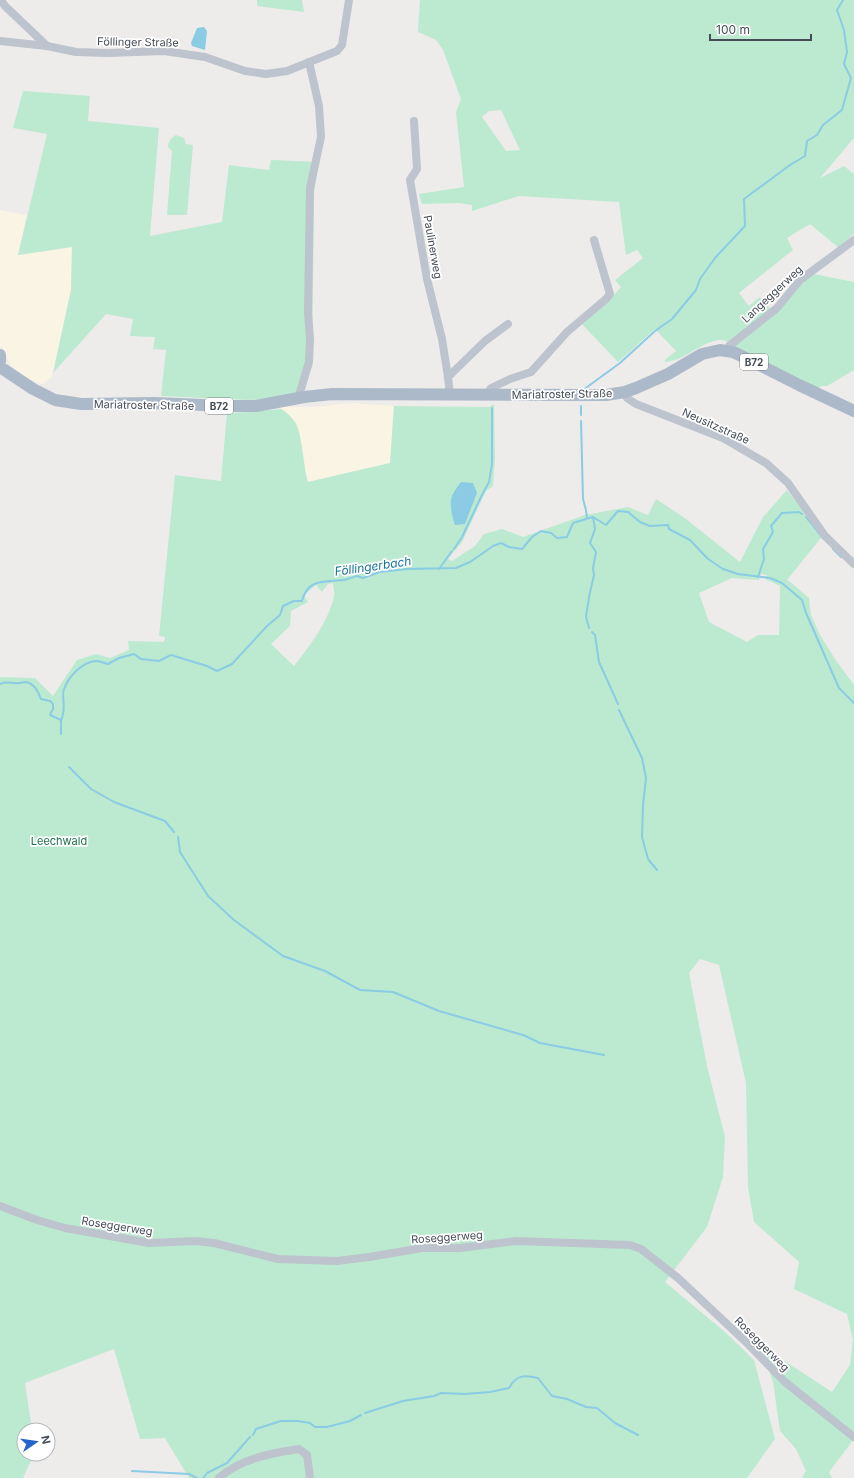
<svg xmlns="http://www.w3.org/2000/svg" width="854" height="1478" font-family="Inter,sans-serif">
<rect width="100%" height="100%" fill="#eeebeb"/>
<g fill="#f9f4e3">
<path d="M0,210l27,5 -9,40 54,-8 -1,43 -19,87 -8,6 -4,1 -17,-8 -13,-11 -7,-17 -3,-1z"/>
<path d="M353,403l41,3 -4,57 -83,19 -9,-51 -3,-9 -9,-9 -7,-6h33z"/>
</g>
<g fill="#bbead0" fill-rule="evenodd">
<path d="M257,0h45l2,12 -47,-6z"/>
<path d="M420,0h434v138l-34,40 24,-12 10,8v59l-15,15 -29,-24 -23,14 6,12 -54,43 10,13 11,-9 14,16 24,-27 15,-12 41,8v88l-27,16h-6l-4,3 -71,-38c-11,0 -15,-11 -25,-11 -13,-1 -33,16 -46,20 -3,1 -6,1 -10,2v-2l11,-9 -21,-22 -37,33 -37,-39 33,-28 7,-8 -6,-7 28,-22 -6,-8 -11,5 -7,-53 -100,-6 -47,15v-6l-14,-2 -36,1 -3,-10 45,-7 -8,-75 5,-13 -18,-49 -7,-10 -18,-8zM501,110l19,40 -14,1 -24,-34 7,-6z"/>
<path d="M23,91l67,5 -2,25 71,7 -9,108 72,-14 7,-57 40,5 2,-10 48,2 -5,31 -2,174 -10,24 -35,8 -18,1 -88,-4 5,-46 -13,-1 2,-12 -25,-1 3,-17 -27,-5 -53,59 18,-83 1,-43 -54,8 29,-121 -34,-6z"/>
<path d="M176,135l8,3 2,6 7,1 -6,70h-20l5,-64 -4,-4c1,-7 3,-9 8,-12z"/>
<path d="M494,404l1,54 -2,28 -7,5 -24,51 -14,17 4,2 23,-15 9,-12 18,-5 21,8 62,-22 43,-8 20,8 8,-16 30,20 54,43 23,-45 24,-27 37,48 -4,1 -33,41 7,5 15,13 2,17 9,20 15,24 19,26v754l-25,33 3,6h-30l4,-7 -10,-22 -16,-18 -7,-49 -9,-27 -14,-13 1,-3 81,53 18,-27 3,-25 -6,-26 -53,-25 5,-27 -45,-40 -6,-35 -2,-104 -27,-118 -19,-6 -11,14 18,93 18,71 -2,40 -16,50 -42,55 60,50 29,28 21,79 -28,39h-558l-24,-40 -25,1 -26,-90 -89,34 7,47h-8v24h8v4l-9,20h-23v-801l35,1 18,18 24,-36 19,-6 14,4 19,-8 -1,-9 36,1 1,-5 -6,-1 16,-161 46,6 6,-68 21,-1 33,-3c5,3 11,8 14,13 8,14 8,44 13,60l82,-19 4,-57 95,1zM761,574l6,1 -2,4 15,7 -1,49h-21l-11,7 -38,-20 -10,-29 33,-15 27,2zM333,583c0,4 2,9 1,13 -5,25 -25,51 -40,70l-23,-22 19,-18 1,-15 17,-9 -4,-7 12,-10 6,7 6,-8z"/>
</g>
<g fill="#8bcce4">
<path d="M204,27l3,4 -2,19 -13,-4 -1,-3 6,-15z"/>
<path d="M461,482l12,1 4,10 -12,31 -10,1c-3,-8 -6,-22 -3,-29 2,-5 6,-10 9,-14z"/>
</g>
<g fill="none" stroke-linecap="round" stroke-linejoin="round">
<g stroke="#8bcce4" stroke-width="2">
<path d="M583,390l37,-27 35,-32 17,-12 24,-29 4,-11 15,-21 30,-32 -1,-27 46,-34 15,-9 2,-15 10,-6 6,-10 19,-15 9,-32 -7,-14 3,-12 -3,-22 -7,-20 6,-10"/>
<path d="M581,415v-9"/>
<path d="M581,421l2,78 3,11 1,8"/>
<path d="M806,517l15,19"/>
<path d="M454,549l8,-12 19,-40 8,-15 3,-18v-56"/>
<path d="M833,549l8,8"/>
<path d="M439,569l13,-18"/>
<path d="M758,577l6,-18 -1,-10 10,-17 -2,-6 11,-13 17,-1 3,2"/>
<path d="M589,628l-3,-11 3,-20 5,-22 -1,-7 3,-16 -6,-9 5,-14 -2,-12"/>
<path d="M592,632l3,3 4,27 19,42"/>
<path d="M0,684c6,-3 10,-1 16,-1 4,1 7,-1 10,-1 9,2 12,10 15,17l9,2 3,3v5l-3,6 11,5c6,-11 0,-23 3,-31 5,-13 18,-27 32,-28 4,0 8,2 12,3l11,-6 15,-4 7,5 18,2 12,-6 36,11 10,5 15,-7 35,-38 13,-11 3,-9 11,-5h8c6,-23 23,-19 42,-21 5,-1 9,-3 13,-4l6,2 17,-6 27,-3 49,-1 14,-6 23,-16 8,-3 8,4 13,2 10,-12 9,-6 10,2 6,5 10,-1 6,-14 20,-6 13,8 12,-14 10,1 12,10 10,4 18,-1 1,4 21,11 18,19 15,10 15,5 32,4 12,5 20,17 4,13 33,75 15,15"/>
<path d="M619,710l23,48 4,20 -3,27 -1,32 6,22 9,11"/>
<path d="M61,720v14"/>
<path d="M69,767l22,22 23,13 51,19 9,11"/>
<path d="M178,837l2,15 28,44 26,24 49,36 42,15 35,19 33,2 46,19 84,24 17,8 64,12"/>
<path d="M365,1413l38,-12 31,-5 7,-3 24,1 25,-2 19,-4c8,-14 16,-13 29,-10l14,18 15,3 19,8 11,1 18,15 23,12"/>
<path d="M253,1435l3,-6 25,-8h17l12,2 5,4h12l23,-6 11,-6"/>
<path d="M132,1471l57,3 8,4"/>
<path d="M203,1478l4,-5 20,-10 23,-26"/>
</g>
<g stroke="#bdc4cd" stroke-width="8">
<path d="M1,0l4,6 42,40"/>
<path d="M0,41l47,5 29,6 32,1 56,-2 41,6 40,14 21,3 21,-3 50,-20 5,-6 7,-45"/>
<path d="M414,121l3,48 -7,11 17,99 15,60 6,38 2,18"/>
<path d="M726,351l3,-5 48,-38 23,-28 54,-40"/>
<path d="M448,377l37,-36 23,-17"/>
<path d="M625,392l2,6 9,6 87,34 43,25 22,20 37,53 29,28"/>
<path d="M487,395l4,-7 19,-9 21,-7 36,-40 39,-33 4,-5 -16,-54"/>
<path d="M298,399l11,-37 1,-23 -2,-26 2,-125 11,-51 -2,-31 -10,-44"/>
<path d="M0,1206l37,14 28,8 84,15 47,-2 18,2 64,16 59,2 32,-4 53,-9h38l56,-7 114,4 11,4 37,29 68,64 39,40 69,55"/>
<path d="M219,1478c21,-19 52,-25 80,-29l8,6 3,23"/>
</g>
<g stroke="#acb9c9" stroke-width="12">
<path d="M0,355v6"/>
<path d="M0,367l33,22 22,11 26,4 74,-1 73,3h28l48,-9 28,-3 274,1 19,-3 11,-4 32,-14 34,-20 18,-4 13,2 13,6 53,27 55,26"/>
</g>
</g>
<g text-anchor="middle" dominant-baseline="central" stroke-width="3.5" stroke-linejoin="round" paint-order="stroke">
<g fill="#fff" stroke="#7d8289" stroke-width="1">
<rect x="740" y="354" width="28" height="16" rx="3"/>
<rect x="205" y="398" width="28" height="16" rx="3"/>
</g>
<g font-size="10" font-weight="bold" fill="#454d57">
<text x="754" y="362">B72</text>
<text x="219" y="406">B72</text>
</g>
<g font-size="11" fill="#454d57" stroke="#fff">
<text transform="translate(138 42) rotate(1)">Föllinger Straße</text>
<text transform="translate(433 247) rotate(80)">Paulinerweg</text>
<text transform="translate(772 294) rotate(-43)">Langeggerweg</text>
<text transform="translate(562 394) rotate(-1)">Mariatroster Straße</text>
<text transform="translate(144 405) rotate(1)">Mariatroster Straße</text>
<text transform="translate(716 426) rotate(24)">Neusitzstraße</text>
<text transform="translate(117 1226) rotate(9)">Roseggerweg</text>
<text transform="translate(447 1237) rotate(-4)">Roseggerweg</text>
<text transform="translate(762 1344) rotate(45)">Roseggerweg</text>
</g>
<g font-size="11" fill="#1d714c" stroke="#fff">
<text x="59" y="841">Leechwald</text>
</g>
<g font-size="12" font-style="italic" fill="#167599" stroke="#fff">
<text transform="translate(373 566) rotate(-8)">Föllingerbach</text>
</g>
</g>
<g transform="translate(36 1442) rotate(77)"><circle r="19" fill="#ffffff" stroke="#b5b8bc"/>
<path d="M0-3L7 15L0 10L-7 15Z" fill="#2664cd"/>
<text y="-6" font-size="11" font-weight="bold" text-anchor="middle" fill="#454d57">N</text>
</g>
<path d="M710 34v6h101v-6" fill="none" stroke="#454d57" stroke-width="2"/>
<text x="716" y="34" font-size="12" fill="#454d57" stroke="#ffffff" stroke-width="3" paint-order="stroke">100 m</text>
</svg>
